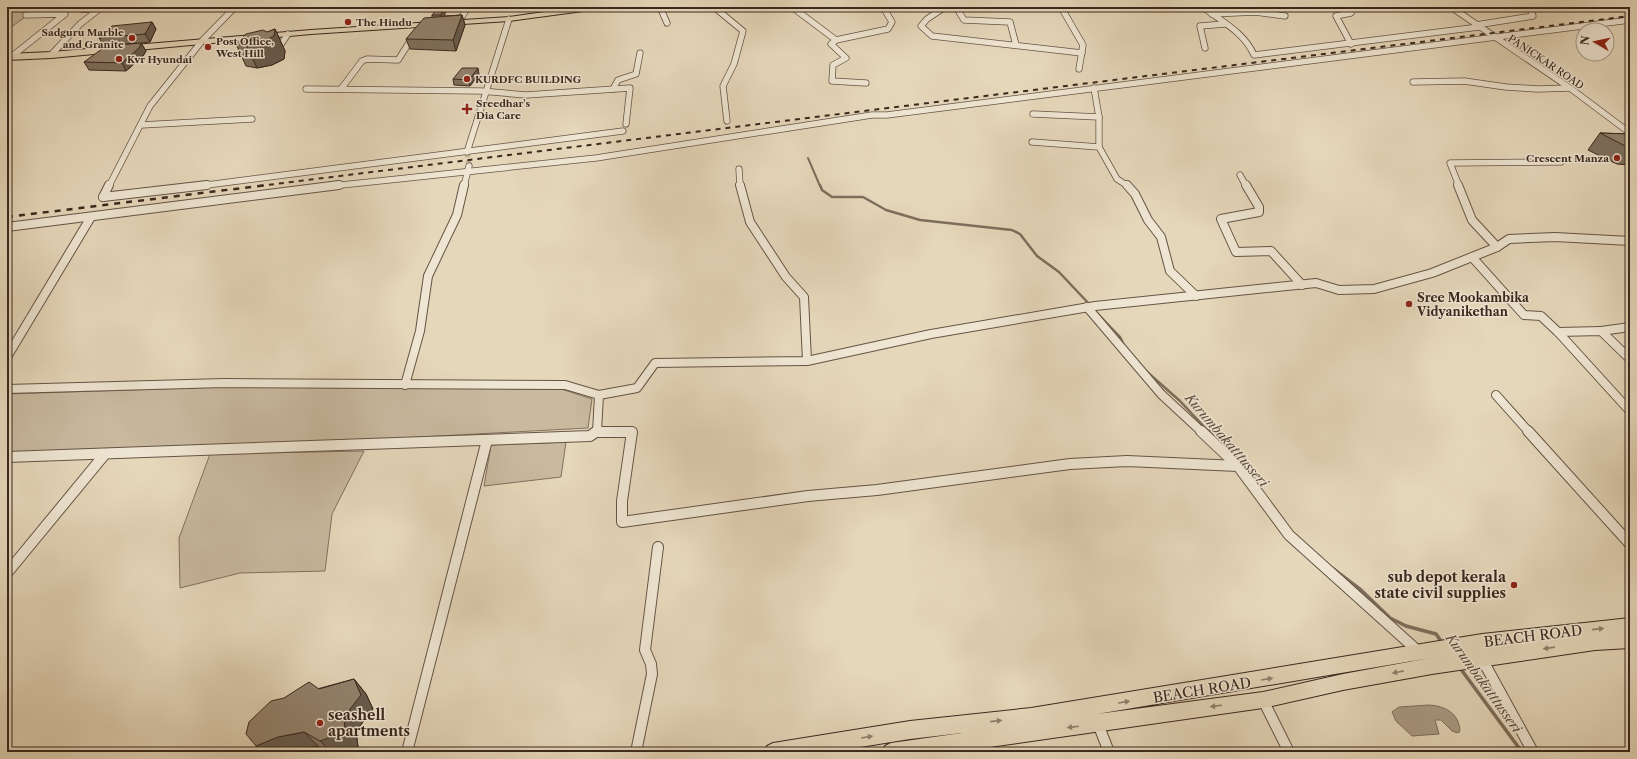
<svg xmlns="http://www.w3.org/2000/svg" width="1637" height="759" font-family="'Libre Caslon Text',serif">
<rect width="100%" height="100%" fill="#e5d7ba"/>
<filter id="stains"><feTurbulence type="fractalNoise" baseFrequency=".005" numOctaves="4"/><feColorMatrix values="0 0 0 0 .2 0 0 0 0 .09 0 0 0 0 .02 0 0 0 .5 -.17"/></filter>
<radialGradient id="worn" r=".72"><stop offset=".6" stop-color="#630" stop-opacity="0"/><stop offset="1" stop-color="#630" stop-opacity=".3"/></radialGradient>
<g fill="#c8b99f" stroke="#81705e">
<path d="M7,7h32l-32,23z"/>
<path d="M221,387l340,2 31,10 -4,29 -242,13 -339,12v-59z"/>
<path d="M566,442l-5,35 -77,9 7,-41z"/>
<path d="M364,451l-32,63 -7,57 -85,2 -60,15 -1,-50 31,-84z"/>
</g>
<path fill="#ab9c85" stroke="#7e6e5c" d="M1429,705c16,1 30,8 31,26l-2,2 -6,-2 -11,-11h-6l4,14 -27,2 -16,-15 -4,-9 7,-5z"/>
<g fill="none" stroke-linecap="round" stroke-linejoin="round">
<path stroke="#7e6e5c" stroke-width="2" d="M808,158l12,28"/>
<g stroke="#7e6e5c" stroke-width="2.5">
<path d="M820,185l2,5 10,7h31l23,13 34,10 92,10 8,4 17,22 22,16 32,34"/>
<path d="M1097,313l23,24 5,10"/>
<path d="M1146,371l34,30 29,31"/>
</g>
<g stroke="#7e6e5c" stroke-width="3.5">
<path d="M1209,431l3,4"/>
<path d="M1332,568l29,22 29,28 16,8 30,8 7,10"/>
<path d="M1460,668l62,84"/>
</g>
<path stroke="#c3b49b" stroke-width="5.5" stroke-dasharray="5.5 3" stroke-linecap="butt" d="M467,152l2,14"/>
<defs>
<g id="street-far2">
<path d="M660,7l7,16"/>
<path d="M714,7l29,24 -9,33 -11,22 4,35"/>
<path d="M792,7l44,33"/>
<path d="M945,7l-18,12 -6,7 11,10 150,17"/>
<path d="M956,7l8,13 46,2 6,23"/>
<path d="M1061,7l22,38 -4,24"/>
<path d="M1203,7c19,15 41,25 51,48l225,-28"/>
<path d="M1344,7l7,6 -15,3 15,28"/>
<path d="M1451,7l119,81 60,45"/>
<path d="M1212,14l43,-2 30,4"/>
<path d="M458,23l10,-16"/>
<path d="M1476,25l57,-9 -4,-9"/>
<path d="M1205,48l-5,-22 25,-2"/>
<path d="M277,50l11,-16"/>
<path d="M51,55l29,-31 18,-14 -17,-1"/>
<path d="M11,57l54,-43 -39,1"/>
<path d="M1413,82l51,-1 42,6 32,2 32,-1"/>
<path d="M866,83l-34,-2 1,-16 13,-7 -15,-14 5,-4 52,-11 4,-7 -9,-15"/>
<path d="M1094,88l5,29"/>
<path d="M306,89l175,2 45,4 104,-7 -4,36"/>
<path d="M341,89l21,-28 5,-2 31,1 16,-25"/>
<path d="M613,89l5,-9 18,-6 4,-21"/>
<path d="M1033,114l66,3v30l18,32 11,7"/>
<path d="M141,125l111,-6"/>
<path d="M1032,142l67,5"/>
<path d="M467,152l42,-133"/>
<path d="M739,169l1,17"/>
<path d="M1240,175l6,11"/>
<path d="M109,186l41,-80 52,-65 33,-34"/>
<path d="M199,186l424,-55"/>
<path d="M332,186l264,-28 276,-43h15l743,-95"/>
<path d="M464,186l5,-20"/>
<path d="M1459,186l-9,-23 111,-1"/>
</g>
<g id="street-far1">
<path d="M740,185l10,37 36,55 18,20 3,64"/>
<path d="M1127,185l8,9 13,26 13,17 9,34 26,25"/>
<path d="M1246,185l13,22v5l-38,7 15,33 35,-1 31,34"/>
<path d="M1458,185l14,35 25,27"/>
<path d="M103,197l104,-12"/>
<path d="M103,197l6,-12"/>
<path d="M7,227l332,-42"/>
<path d="M1472,257l52,58 17,1 17,16 70,77"/>
<path d="M1087,307l74,87 41,38"/>
<path d="M1601,331l29,-4"/>
<path d="M1558,332l43,-1 29,28"/>
<path d="M7,357l84,-140"/>
<path d="M405,385l15,-54 8,-55 29,-61 7,-30"/>
<path d="M7,389l217,-6 341,2 34,10 -2,37"/>
<path d="M599,395l38,-7 18,-25 152,-2 124,-27 164,-28 221,-23 23,7 35,-1 58,-16 65,-26 12,-8 46,-2 75,4"/>
<path d="M1496,395l33,37"/>
<path d="M597,432h35"/>
</g>
<g id="street">
<path d="M1201,431l37,35 51,69 130,117"/>
<path d="M1528,431l102,113"/>
<path d="M597,432h35l-10,69v21l186,-26 69,-6 193,-26 57,-3 111,5"/>
<path d="M7,457l583,-21 7,-5"/>
<path d="M7,573l98,-119"/>
<path d="M1482,659l51,93"/>
<path d="M1263,700l26,52"/>
<path d="M1098,724l11,28"/>
<path d="M407,752l80,-312"/>
<path d="M636,752l16,-78 -1,-10 -6,-14 13,-103"/>
</g>
<g id="primary">
<path d="M580,7h22l-4,2 -89,12 -198,13 -260,24 -44,2v-6l44,-2 260,-22 198,-13z"/>
<path d="M1630,618v30l-35,2 -163,24 -89,16 -80,18 -308,44h-73l3,-6 6,-3 71,-10 -52,6 -81,13h-65l3,-6 6,-3 137,-22 121,-13 451,-74zM1430,658l-87,16 -80,18 -166,22z"/>
</g>
</defs>
<use href="#street-far2" stroke="#655445" stroke-width="7"/>
<use href="#street-far1" stroke="#655445" stroke-width="10"/>
<use href="#street" stroke="#655445" stroke-width="12"/>
<use href="#primary" stroke="#3a281e" stroke-width="2"/>
<use href="#street-far2" stroke="#eee5d2" stroke-width="5.5"/>
<use href="#street-far1" stroke="#eee5d2" stroke-width="8"/>
<use href="#street" stroke="#eee5d2" stroke-width="10"/>
<use href="#primary" fill="#e5d7ba" fill-rule="evenodd"/>
<path stroke="#3a281e" stroke-width="2" stroke-dasharray="5 5" stroke-linecap="butt" d="M259,186l1371,-170"/>
<path stroke="#3a281e" stroke-width="2.5" stroke-dasharray="6 6" stroke-linecap="butt" d="M7,217l260,-32"/>
</g>
<g fill="#7e715f" stroke="#3a281e">
<path d="M447,7l-3,9 18,-1 3,10 -9,26 -46,-2 -4,-10 26,-22v-2z"/>
<path d="M535,7h24l-23,1z"/>
<path d="M152,22l4,7 -6,13 -9,1 5,8 -3,5 -17,15 -37,-1 -5,-8 53,-19 -33,3 -5,-8z"/>
<path d="M275,29l10,22 -1,8 -12,6 -15,3 -11,-2 -10,-22z"/>
<path d="M479,74l-9,12 -16,-1 -1,-6z"/>
<path d="M1600,133l30,1v31l-13,-1 -29,-14z"/>
<path d="M354,679l12,15 7,15 -17,22 2,16 -17,5h-12l-11,-6 -27,6h-28l21,-54z"/>
</g>
<g fill="#675c4e" stroke="#3a281e">
<path d="M444,7h3l-4,13 -2,-5z"/>
<path d="M462,15l3,10 -9,26 -3,-11z"/>
<path d="M152,22l4,7 -6,13 -5,-8z"/>
<path d="M275,29l10,22 -1,8 -12,6 -15,3 -11,-23z"/>
<path d="M141,43l5,8 -3,5 -17,15 -4,-8z"/>
<path d="M478,68l1,6 -9,12 -1,-6z"/>
<path d="M354,679l12,15 7,15 -17,22 2,16 -17,5h-10l-11,-11 24,-24z"/>
<path d="M304,732l14,14 -27,6h-28l-7,-6 22,-9z"/>
</g>
<g fill="#93836f" stroke="#3a281e">
<path d="M439,7h5l-3,8h-9z"/>
<path d="M462,15l-9,25 -47,-1 18,-21z"/>
<path d="M152,22l-7,12 -46,4 13,-12z"/>
<path d="M275,29l-1,7 -12,6 -16,3 -10,-1 10,-10 17,-4 4,2z"/>
<path d="M141,43l-2,5 -17,15 -38,-1 22,-16z"/>
<path d="M462,68h16l-9,12 -16,-1z"/>
<path d="M1600,133l30,1v14h-1z"/>
<path d="M354,679l7,16 -17,22 1,15 -25,9 -16,-9 -26,5 -22,9 -10,-12 3,-12 22,-21 13,-3 25,-16 10,7z"/>
</g>
<defs><path id="oneway-solid" d="M-6-.8H1V-3.2L6.5 0L1 3.2V.8H-6Z"/></defs>
<g fill="#90806c">
<use href="#oneway-solid" transform="translate(1598 629) rotate(-6)"/>
<use href="#oneway-solid" transform="translate(1549 648) rotate(172)"/>
<use href="#oneway-solid" transform="translate(1398 672) rotate(170)"/>
<use href="#oneway-solid" transform="translate(1267 679) rotate(-9)"/>
<use href="#oneway-solid" transform="translate(1124 702) rotate(-9)"/>
<use href="#oneway-solid" transform="translate(1216 706) rotate(173)"/>
<use href="#oneway-solid" transform="translate(996 721) rotate(-6)"/>
<use href="#oneway-solid" transform="translate(1073 727) rotate(173)"/>
<use href="#oneway-solid" transform="translate(867 737) rotate(-9)"/>
</g>
<g fill="#8f2418" stroke="#eee5d2" stroke-width="1.5">
<circle cx="348" cy="22" r="4"/>
<circle cx="132" cy="38" r="4"/>
<circle cx="208" cy="47" r="4"/>
<circle cx="119" cy="59" r="4"/>
<circle cx="467" cy="79" r="4"/>
<path d="M465 103h4v4h4v4h-4v4h-4v-4h-4v-4h4z"/>
<circle cx="1617" cy="158" r="4"/>
<circle cx="1409" cy="304" r="4"/>
<circle cx="1514" cy="585" r="4"/>
<circle cx="320" cy="723" r="4"/>
</g>
<g text-anchor="middle" dominant-baseline="central" stroke-width="3" stroke-linejoin="round" paint-order="stroke">
<g font-size="10" font-weight="bold" fill="#3a281e" stroke="#eee5d2" text-anchor="start">
<text x="356" y="22">The Hindu</text>
<text x="124" y="32" text-anchor="end">Sadguru Marble<tspan x="124" dy="12">and Granite</tspan></text>
<text x="216" y="41">Post Office,<tspan x="216" dy="12">West Hill</tspan></text>
<text x="127" y="59">Kvr Hyundai</text>
<text x="475" y="79">KURDFC BUILDING</text>
<text x="476" y="103">Sreedhar's<tspan x="476" dy="12">Dia Care</tspan></text>
<text x="1609" y="158" text-anchor="end">Crescent Manza</text>
</g>
<g font-size="10" fill="#3a281e" stroke="#eee5d2">
<text transform="translate(1546 62) rotate(34)">PANICKAR ROAD</text>
</g>
<g font-size="12" font-weight="bold" fill="#3a281e" stroke="#eee5d2" text-anchor="start">
<text x="1417" y="297">Sree Mookambika<tspan x="1417" dy="14">Vidyanikethan</tspan></text>
</g>
<g font-size="13" font-style="italic" fill="#5c4b3d" stroke="#eee5d2">
<text transform="translate(1227 440) rotate(49)">Kurumbakatttusseri</text>
<text transform="translate(1484 683) rotate(54)">Kurumbakatttusseri</text>
</g>
<g font-size="14" font-weight="bold" fill="#3a281e" stroke="#eee5d2" text-anchor="end">
<text x="1506" y="577">sub depot kerala<tspan x="1506" dy="16">state civil supplies</tspan></text>
<text x="328" y="715" text-anchor="start">seashell<tspan x="328" dy="16">apartments</tspan></text>
</g>
<g font-size="14" fill="#3a281e" stroke="#eee5d2">
<text transform="translate(1533 636) rotate(-7)">BEACH ROAD</text>
<text transform="translate(1202 690) rotate(-9)">BEACH ROAD</text>
</g>
</g>
<rect width="1637" height="759" fill="none" stroke="#e5d7ba" stroke-width="24"/>
<rect x="8" y="8" width="1621" height="743" fill="none" stroke="#3a281e" stroke-width="2"/>
<rect x="12" y="12" width="1613" height="735" fill="none" stroke="#3a281e"/>
<g transform="translate(1595 42) rotate(279)"><circle r="19" fill="#eee5d2" stroke="#a6998a"/>
<path d="M0-3L7 15L0 10L-7 15Z" fill="#8f2418"/>
<text y="-6" font-size="11" font-weight="bold" text-anchor="middle" fill="#3a281e">N</text>
</g>
<rect width="100%" height="100%" filter="url(#stains)"/>
<rect width="100%" height="100%" fill="url(#worn)"/>
</svg>
